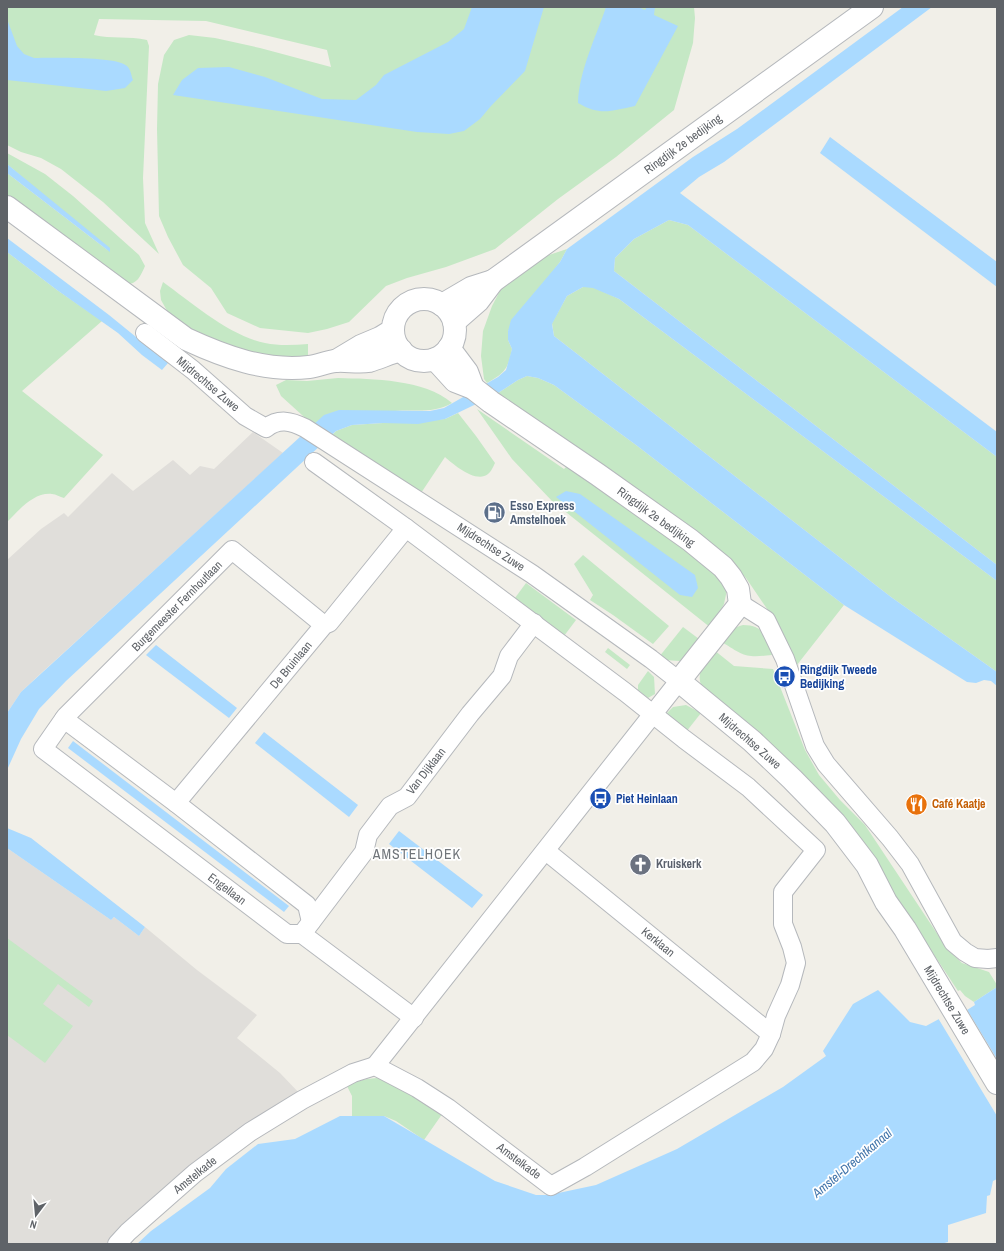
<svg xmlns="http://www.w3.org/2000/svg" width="1004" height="1251" font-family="'Archivo Narrow',sans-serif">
<rect width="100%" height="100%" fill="#f1efe8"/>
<g fill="#e0deda">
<path d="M253,432l30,21 -245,223 -17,16 -14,21v-153l34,-31 23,-16 4,4 44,-44 21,18 40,-31 17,15 10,-9 14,3z"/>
<path d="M7,848l104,72 3,-3 25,19 6,-9 52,43 60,45 -20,23 43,35 22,23 -176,128 -20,20h-99z"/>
</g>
<g fill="#c5e8c5">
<path d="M7,7h687l1,11 -2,25 -19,67 -58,47 -58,42 -63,50 -49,18 -39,11 -21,8 -37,36 -22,7 -19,4 -48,-5 -33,-15 -16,-25 -28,-23 -15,-28 -9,-21 -2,-87 1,-45 6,-29 10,-15 15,-5 26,3 45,10 71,19 -4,-17 -121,-29 -107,-2 -5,16c17,4 35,1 53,5l2,6 -6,132 2,45 14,31 -56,-52 -42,-33 -20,-11 -20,-6 -14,-7z"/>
<path d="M7,153l38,21 28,22 66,59 6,11c-5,11 -7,17 -19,19l-119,-87v-25l103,79 -103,-88z"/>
<path d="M669,220l19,5 309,232v108l-383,-294 1,-13 19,-19z"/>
<path d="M567,249l-7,13 -52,69v9l4,9c-4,20 -7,24 -25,34l-3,-4 -3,-23 2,-25 9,-25 11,-21 37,-27z"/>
<path d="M7,252l50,38 45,31 -80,70 81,64 -39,43c-4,-1 -8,-4 -12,-4 -18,-2 -33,16 -45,28z"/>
<path d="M163,282c29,21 67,54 102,61 14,3 29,2 43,1v12l-24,2 -41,-6 -52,-22 -21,-14 -9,-16 -1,-9z"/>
<path d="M583,287h10l26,12 378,282v91l-106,-75 -337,-261 -2,-13 15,-27z"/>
<path d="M527,376l11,2 16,7 82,60 208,160 -51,65 -17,-48 -30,-44 -24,-23 -227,-160 23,-15z"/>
<path d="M338,378c35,1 86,1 114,25 -18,11 -37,6 -57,8 -27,3 -55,9 -82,14l-32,-29 -5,-11 10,-5 21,1z"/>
<path d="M477,409l87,60 5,-5 119,84 40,37 -4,19 -13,24 -159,-127 -40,-42z"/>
<path d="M458,413l18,23 19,27c-2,4 -4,9 -7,11 -12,10 -35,-10 -43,-17l-24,36 -91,-56 6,-6 16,-6 93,-6z"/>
<path d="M583,555l86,71 -16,18 -40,-29 -23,-15 3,-5 -19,-31z"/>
<path d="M526,583l50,37 -12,16 -49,-38z"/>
<path d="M743,625c20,0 25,12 29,30 -27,3 -28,1 -50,-13 6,-8 11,-15 21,-17z"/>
<path d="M683,627l16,12 -19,22 -16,-1 -5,-3z"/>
<path d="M608,648l22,17 -3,4 -22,-17z"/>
<path d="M714,650l20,16 39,3 32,81 14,25 21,25 25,25 83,125 14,13 27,9 8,13v2l-23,15 -9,-6 -5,-6 -2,1 -96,-145 -152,-147c-3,-5 -7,-10 -9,-14 -5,-13 5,-26 13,-35z"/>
<path d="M648,671l6,6 1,17 -7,4 -10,-8v-5z"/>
<path d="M686,705l15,8 -15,19 -22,-16 9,-9z"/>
<path d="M7,938l86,63 -4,6 -31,-23 -15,20 30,22 -28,37 -38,-28z"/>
<path d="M377,1078l11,3 57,29 -21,30 -28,-19 -12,-5h-32v-20l-6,-12 21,-5z"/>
</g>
<g fill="#aadaff">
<path d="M472,7h72l-19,64 -34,35 -11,13 -16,12 -15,3 -32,-2 -244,-37 9,-15 16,-12 31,-1 36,10 57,22 34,1 20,-15 8,-10 64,-33 16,-13z"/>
<path d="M606,7h32l7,3 2,-3h8l-1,8 24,11 -43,80c-24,5 -35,10 -57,-3 1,-32 18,-66 28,-96z"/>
<path d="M903,7h29l-208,155 -25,15 -19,16 317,239v25l-309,-232 -19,-5 -35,19 -19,19 -1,13 383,294v16l-378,-282 -26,-11 -10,-1 -16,9 -15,28 2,12 337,261 106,75v14l-6,-5 -7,-1 -8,3 -9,-1 -123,-77 -208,-160 -82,-60 -16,-7 -11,-2 -9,4 -23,15 -50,24 -27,5 -35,-1 -31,2 -16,6 -270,250 -27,28 -18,30 -14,31v-57l14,-21 303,-277 15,-5 91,1 14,-3 54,-31 8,-7 6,-21 -4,-9v-9l3,-11 49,-58 7,-13 126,-92 44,-28z"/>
<path d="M7,19l10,27 7,8 10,4c18,0 81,-2 93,8 4,4 4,9 6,14l-8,8 -19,3 -99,-11z"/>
<path d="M830,137l167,125v25l-177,-134z"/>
<path d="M7,164l103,84v4l-103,-79z"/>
<path d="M7,238l102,77 59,48 -6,7 -20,-15 -24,-22 -61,-43 -50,-38z"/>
<path d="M566,491l14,3 115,81 3,13 -6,9 -12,-2 -124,-98z"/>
<path d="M156,645l81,63 -8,10 -83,-63z"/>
<path d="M264,732l94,73 -9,12 -94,-74z"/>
<path d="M73,741l216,165 -5,6 -216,-164z"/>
<path d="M7,828l24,10 114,89 -6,9 -25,-19 -3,3 -104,-72z"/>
<path d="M399,831l84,64 -11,13 -83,-64z"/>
<path d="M997,987v192l-4,2 -3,14 -3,1 -1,17 -38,12v17l-7,2h-804l14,-13 59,-43 16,-19 32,-25 37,-5 45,-23h44l111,65 41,14h13l47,-10 81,-36 106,-62 43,-31 -3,-5 30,-47 25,-14 32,32 16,4 13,-7 4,6 32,-20 -1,-3z"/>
</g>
<path fill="#f1efe8" d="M966,1008l31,51v57l-59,-98h2l3,4z"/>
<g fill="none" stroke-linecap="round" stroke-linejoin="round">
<defs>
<g id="minor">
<path d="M145,333l48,37 52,46 21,12c13,-10 25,-7 39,0l227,146 119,85 28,22 -304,385"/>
<path d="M740,604l7,4 19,12 19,39 30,87 11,18 64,74 20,26 43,78 12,10 10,6 13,1 9,-1"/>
<path d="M324,625l-92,-75 -166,166 -23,33 244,185h15l112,84"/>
<path d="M64,719l112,84 131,102 4,17"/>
<path d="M176,803l148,-178 5,-2 77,-95"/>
<path d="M546,851l225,183"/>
<path d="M302,934l62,-82 4,-17 22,-29 17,-9 63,-83 32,-38 7,-20 25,-33"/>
<path d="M117,1244l11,-12 67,-59 55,-41 52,-32 51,-27 22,-7 42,22 31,20 103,78 34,-19 168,-105 11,-13 7,-15 5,-18 14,-31 6,-22 -4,-16 -9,-23v-32l33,-42 -68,-63 -64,-48 -59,-47 -219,-164 -92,-66"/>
</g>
<g id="tertiary">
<path d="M7,207l179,132c39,18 79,33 123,28 9,-1 17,-5 26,-6 11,-1 23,2 34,0 10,-3 21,-8 32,-11"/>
<circle cx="424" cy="330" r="31"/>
<path d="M442,305l29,-17 22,-7"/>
<path d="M454,322l24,-21 15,-20 379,-274"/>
<path d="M449,348l18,24 6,16"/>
<path d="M435,359l20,22 18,7 18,14 106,72 93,66 33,27 8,10 7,12 2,15 -61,77 73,60 40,38 43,44 32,42 19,37 19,27 92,154"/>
<path d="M336,361l25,-15 19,-8 13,-8"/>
</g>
</defs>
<use href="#minor" stroke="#b5b8bc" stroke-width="20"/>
<use href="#tertiary" stroke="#b5b8bc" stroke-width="24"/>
<use href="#minor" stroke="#fff" stroke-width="18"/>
<use href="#tertiary" stroke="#fff" stroke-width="22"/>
</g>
<defs>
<symbol id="fuel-disc" viewBox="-11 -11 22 22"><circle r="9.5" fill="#5c6f8a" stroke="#fff"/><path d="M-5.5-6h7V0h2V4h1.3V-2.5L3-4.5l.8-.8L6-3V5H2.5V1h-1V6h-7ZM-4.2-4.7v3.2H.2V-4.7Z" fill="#fff"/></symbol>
<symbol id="bus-disc" viewBox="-11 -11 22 22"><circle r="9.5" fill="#1a4fb4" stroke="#fff"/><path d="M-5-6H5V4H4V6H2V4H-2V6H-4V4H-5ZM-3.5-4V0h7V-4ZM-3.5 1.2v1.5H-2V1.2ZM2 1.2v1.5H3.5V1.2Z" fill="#fff"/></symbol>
<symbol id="restaurant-disc" viewBox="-11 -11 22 22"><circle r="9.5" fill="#e8710a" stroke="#fff"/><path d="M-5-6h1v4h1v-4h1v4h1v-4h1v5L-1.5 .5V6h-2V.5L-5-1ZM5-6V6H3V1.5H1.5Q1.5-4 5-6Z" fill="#fff"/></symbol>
<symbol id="church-disc" viewBox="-11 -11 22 22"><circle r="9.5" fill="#6b7280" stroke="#fff"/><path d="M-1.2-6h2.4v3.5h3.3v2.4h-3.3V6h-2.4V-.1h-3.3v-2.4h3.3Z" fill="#fff"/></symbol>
</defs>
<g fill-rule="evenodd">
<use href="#fuel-disc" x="482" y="500" width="25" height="25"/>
<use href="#bus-disc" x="772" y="664" width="25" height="25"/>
<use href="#bus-disc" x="588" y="786" width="25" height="25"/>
<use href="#restaurant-disc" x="904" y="792" width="25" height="25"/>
<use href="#church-disc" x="628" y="852" width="25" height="25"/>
</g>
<g text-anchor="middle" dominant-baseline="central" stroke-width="3.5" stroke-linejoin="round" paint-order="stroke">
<g font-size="12" fill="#5f6368" stroke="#fff">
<text transform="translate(683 144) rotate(-36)">Ringdijk 2e bedijking</text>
<text transform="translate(208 384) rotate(40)">Mijdrechtse Zuwe</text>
<text transform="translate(656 517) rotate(36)">Ringdijk 2e bedijking</text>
<text transform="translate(491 547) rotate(33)">Mijdrechtse Zuwe</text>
<text transform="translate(177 606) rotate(-45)">Burgemeester Fernhoutlaan</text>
<text transform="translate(291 665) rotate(-50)">De Bruinlaan</text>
<text transform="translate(750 741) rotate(41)">Mijdrechtse Zuwe</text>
<text transform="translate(426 771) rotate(-52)">Van Dijklaan</text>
<text transform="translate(227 889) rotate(37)">Engellaan</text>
<text transform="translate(658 942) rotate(39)">Kerklaan</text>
<text transform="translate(947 1000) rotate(59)">Mijdrechtse Zuwe</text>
<text transform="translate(519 1161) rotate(37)">Amstelkade</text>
<text transform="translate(195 1175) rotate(-39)">Amstelkade</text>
</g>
<g font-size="12" font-weight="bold" fill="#4e5e75" stroke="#fff" text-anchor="start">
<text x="510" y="506">Esso Express<tspan x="510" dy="14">Amstelhoek</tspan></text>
</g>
<g font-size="12" font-weight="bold" fill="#164399" stroke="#fff" text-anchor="start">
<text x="800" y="670">Ringdijk Tweede<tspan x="800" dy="14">Bedijking</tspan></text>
<text x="616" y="799">Piet Heinlaan</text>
</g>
<g font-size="12" font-weight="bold" fill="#c56008" stroke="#fff" text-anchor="start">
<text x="932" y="804">Café Kaatje</text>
</g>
<g font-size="12" font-weight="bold" fill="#5b616d" stroke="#fff" text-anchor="start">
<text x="656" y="864">Kruiskerk</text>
</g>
<g font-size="13" font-style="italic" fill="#4174aa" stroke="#fff">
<text transform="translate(852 1163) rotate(-40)">Amstel-Drechtkanaal</text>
</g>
<g font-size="14" letter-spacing="1" fill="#70757a" stroke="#fff">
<text x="417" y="854">AMSTELHOEK</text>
</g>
</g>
<rect width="1004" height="1251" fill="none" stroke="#5f6368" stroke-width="16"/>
<g transform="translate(36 1215) rotate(196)" stroke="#ffffff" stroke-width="3" paint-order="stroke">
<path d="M0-3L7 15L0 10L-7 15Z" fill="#5f6368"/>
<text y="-6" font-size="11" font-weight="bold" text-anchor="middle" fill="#5f6368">N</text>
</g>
</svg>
